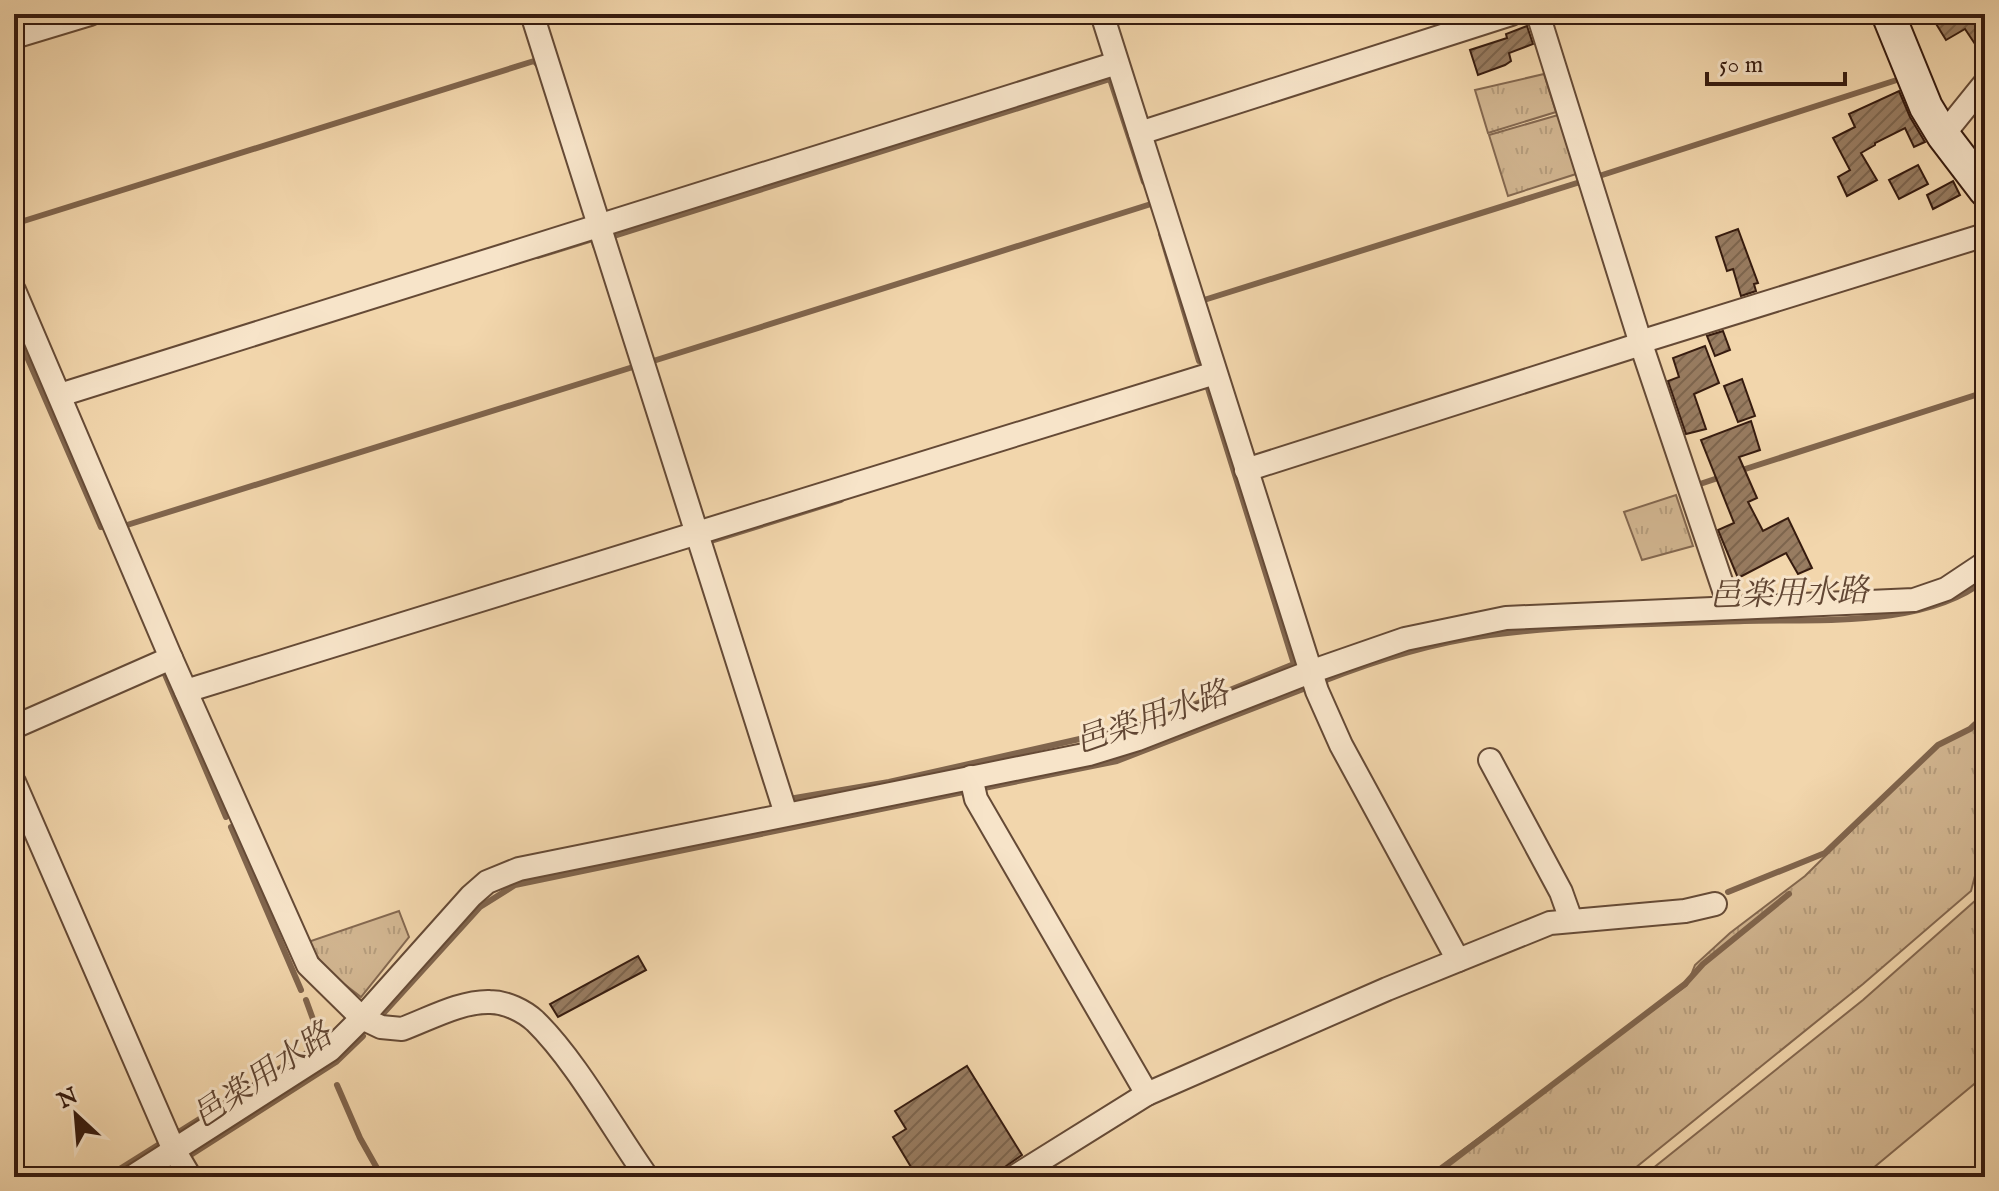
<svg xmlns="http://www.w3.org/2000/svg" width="1999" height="1191" font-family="'IM FELL English','Noto Serif JP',serif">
<defs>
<pattern id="grass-tufts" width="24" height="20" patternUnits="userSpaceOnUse" patternTransform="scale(2)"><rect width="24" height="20" fill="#d2b691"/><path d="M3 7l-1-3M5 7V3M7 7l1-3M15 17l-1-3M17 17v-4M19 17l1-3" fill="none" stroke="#b59c7c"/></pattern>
<pattern id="building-hatch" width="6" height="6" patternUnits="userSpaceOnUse" patternTransform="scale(2)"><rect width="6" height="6" fill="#987c61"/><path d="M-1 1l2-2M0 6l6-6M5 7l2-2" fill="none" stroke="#7d654e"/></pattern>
</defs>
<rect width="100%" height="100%" fill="#f2d6ac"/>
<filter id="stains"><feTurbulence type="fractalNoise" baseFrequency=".0025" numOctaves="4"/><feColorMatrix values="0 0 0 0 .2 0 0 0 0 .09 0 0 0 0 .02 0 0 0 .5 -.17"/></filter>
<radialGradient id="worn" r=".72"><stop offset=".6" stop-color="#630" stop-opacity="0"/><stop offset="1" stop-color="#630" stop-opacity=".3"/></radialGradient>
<g fill="url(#grass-tufts)" stroke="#846850" stroke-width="2">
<path d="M1544,74l12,38 -68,21 -13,-43z"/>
<path d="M1558,115l18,59 -68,22 -19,-61z"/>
<path d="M1676,495l17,51 -51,14 -18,-48z"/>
<path d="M1985,715v149l-9,8 -5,19 -108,93 -239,193h-198l261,-192 8,-20 35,-32 75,-57 133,-131 32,-16z"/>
<path d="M1985,892v183l-119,99 -3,3h-221l221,-177z"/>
<path d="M399,911l10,26 -48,60 -35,-27 -18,-28z"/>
</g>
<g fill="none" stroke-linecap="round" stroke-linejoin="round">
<g stroke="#80654d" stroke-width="6">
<path d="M1596,177l307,-99"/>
<path d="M14,224l520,-163 5,5"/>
<path d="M1161,234l38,127"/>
<path d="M614,236l496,-157 34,103"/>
<path d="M538,256l55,-17 2,7"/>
<path d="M1204,300l373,-117"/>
<path d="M14,327l87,200"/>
<path d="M650,362l501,-158"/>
<path d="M1739,471l246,-79"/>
<path d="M1694,486l27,-9"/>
<path d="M127,525l506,-158"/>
<path d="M711,541l130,-41"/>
<path d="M164,672l62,145"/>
<path d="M1321,682c55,-22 110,-39 169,-47 84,-11 170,-11 254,-14 74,-2 181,7 241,-41"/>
<path d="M979,789l138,-28 194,-75"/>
<path d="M789,799l100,-17 257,-58 148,-60 -87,-279 -4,1"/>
<path d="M231,827l70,163"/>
<path d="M1728,892l97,-39 113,-108 32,-16 15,-14"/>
<path d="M306,1000l12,33"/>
<path d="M380,1017l100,-110 35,-22 453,-94"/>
<path d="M337,1085l23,53 22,39"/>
<path d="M189,1156l147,-94 27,-26"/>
<path d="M107,1177l180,-113"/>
<path d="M155,1177l18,-11"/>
<path d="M1431,1177l254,-193 18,-20 86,-70"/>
</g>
</g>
<g fill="url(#building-hatch)" stroke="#361b0f" stroke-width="2">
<path d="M1930,14h55v4l-5,3 5,7v31l-20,-30 -19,11z"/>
<path d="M1527,26l6,18 -24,9 2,8 -6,4 -27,10 -8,-25 37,-12 -1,-4z"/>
<path d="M1899,91l11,26 15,25 -11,5 -9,-19 -30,15v2l-14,8 16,27 -30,16 -9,-19 12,-7 -17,-32 22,-11 -6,-13z"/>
<path d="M1918,165l10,19 -29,15 -10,-19z"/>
<path d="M1953,181l7,14 -27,14 -6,-14z"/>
<path d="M1738,229l20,54 -4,1 2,7 -15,5 -8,-27 -6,2 -11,-34z"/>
<path d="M1723,331l7,19 -15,6 -8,-20z"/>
<path d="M1705,346l14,37 -25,11 12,35 -20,5 -18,-53 11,-4 -6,-19z"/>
<path d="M1742,379l13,37 -17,6 -14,-36z"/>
<path d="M1751,421l9,29 -21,7 18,41 -9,4 15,29 25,-13 24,50 -14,6 -12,-21 -48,25 -20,-48 16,-7 -33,-83z"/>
<path d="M638,956l8,14 -88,47 -8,-13z"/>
<path d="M967,1066l55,89 -31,22h-74l-24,-40 13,-8 -11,-18z"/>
</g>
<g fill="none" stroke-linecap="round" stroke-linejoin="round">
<defs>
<g id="minor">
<path d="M532,14l254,800"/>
<path d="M1102,14l215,677 24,54 117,215"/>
<path d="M1538,14l103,330 89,264"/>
<path d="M14,37l76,-23"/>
<path d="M1140,133l371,-119"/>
<path d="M1943,135l42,-52"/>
<path d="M14,290l157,368 137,307 54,53 19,9 21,2c27,-10 59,-28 88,-27 16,0 34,9 45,19 41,40 78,108 112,156"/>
<path d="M1640,342l345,-107"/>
<path d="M60,395l1057,-332"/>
<path d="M1246,470l395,-126"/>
<path d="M186,691l1029,-318"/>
<path d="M14,727l157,-69"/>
<path d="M1490,760l71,132 10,28"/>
<path d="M971,777l5,22 171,295"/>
<path d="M14,782l160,368 16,27"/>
<path d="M132,1177l198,-127 32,-32 109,-122 16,-14 32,-13 570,-115 49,-15 172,-67 95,-33 101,-21 408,-18 32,-11 39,-26"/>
<path d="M1014,1177l133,-83 240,-105 163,-66 135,-12 30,-7"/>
</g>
<path id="secondary" d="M1888,14l38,93 17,28 42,55"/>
</defs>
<use href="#minor" stroke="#654a36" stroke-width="26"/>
<use href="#secondary" stroke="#361b0f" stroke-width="36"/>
<use href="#minor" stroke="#f7e4c9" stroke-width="22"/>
<use href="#secondary" stroke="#f7e4c9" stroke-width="32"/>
</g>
<g text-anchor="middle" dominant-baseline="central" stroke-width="6" stroke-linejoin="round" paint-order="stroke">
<g font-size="32" font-style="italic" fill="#614633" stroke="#f7e4c9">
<text transform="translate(1789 595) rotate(-2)">邑楽用水路</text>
<text transform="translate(1152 719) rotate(-19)">邑楽用水路</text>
<text transform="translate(263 1077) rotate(-34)">邑楽用水路</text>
</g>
</g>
<rect width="1999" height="1191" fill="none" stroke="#f2d6ac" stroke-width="48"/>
<rect x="16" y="16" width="1967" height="1159" fill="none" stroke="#361b0f" stroke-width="4"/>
<rect x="24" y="24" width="1951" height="1143" fill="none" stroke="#361b0f" stroke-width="2"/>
<g transform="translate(76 1115) rotate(334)" stroke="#f7e4c9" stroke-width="6" paint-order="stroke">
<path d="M0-6L14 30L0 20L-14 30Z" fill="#361b0f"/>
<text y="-12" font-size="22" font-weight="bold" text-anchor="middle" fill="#361b0f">N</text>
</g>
<path d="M1707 72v12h138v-12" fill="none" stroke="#361b0f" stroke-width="4"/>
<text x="1719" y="72" font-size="24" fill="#361b0f" stroke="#f7e4c9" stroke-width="6" paint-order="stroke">50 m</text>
<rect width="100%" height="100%" filter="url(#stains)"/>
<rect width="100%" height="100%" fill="url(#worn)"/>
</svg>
